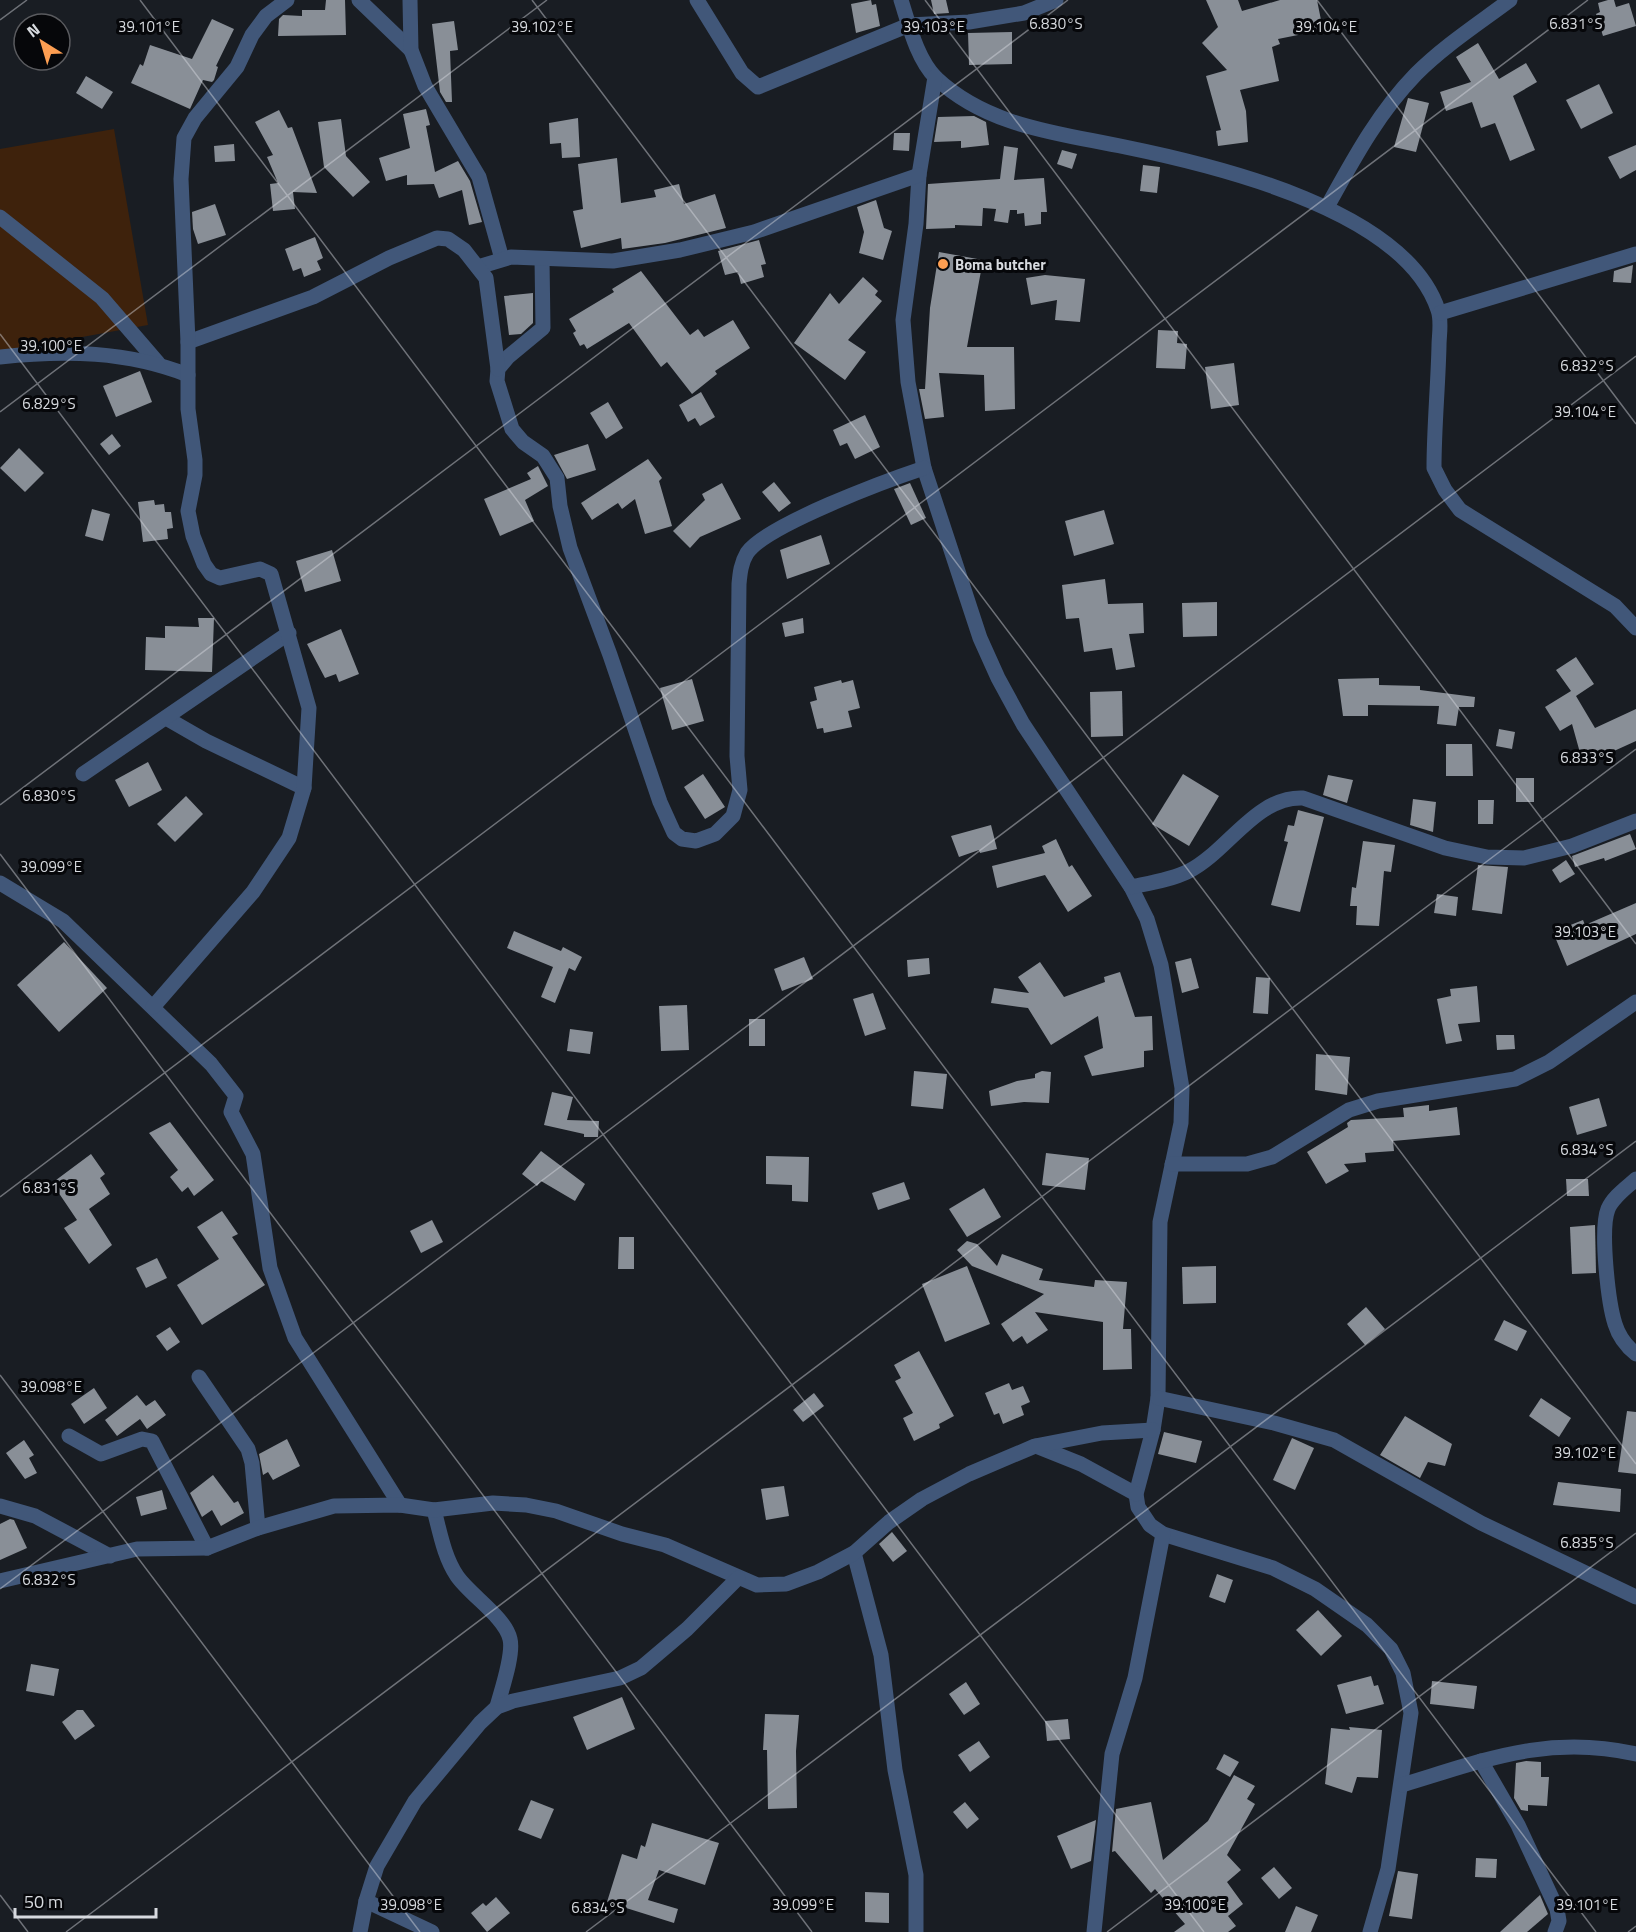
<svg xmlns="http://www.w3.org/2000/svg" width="1636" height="1932" font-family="'Titillium Web',sans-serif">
<rect width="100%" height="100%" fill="#191d23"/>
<path fill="#3e220c" d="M114,129l34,196 -148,27v-203z"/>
<g fill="#898f97">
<path d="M326,0h19l1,35 -68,1 1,-17 4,-4 19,1v-6h23z"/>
<path d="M871,0l1,5 4,-1 4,22 -24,7 -5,-29z"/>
<path d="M931,0h15l3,13 -15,1z"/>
<path d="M1206,0h32l4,11 38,-11h37l6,30 -45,9 2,5 -8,3 7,34 -39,9 6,21 2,31 -30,4 -2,-15 5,-1 -15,-54 21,-6 -25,-27 16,-16z"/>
<path d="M1608,0h6l2,7 13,-4 7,23 -33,10 -7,-22 4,-2 -2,-9z"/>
<path d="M212,19l22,10 -18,37 2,1 -4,13 -2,2 -9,-2 -13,29 -59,-26 9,-19 3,2 7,-21 42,14z"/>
<path d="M454,21l4,29 -8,1 2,51h-6l-6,-10 -8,-68z"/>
<path d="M1012,32v32l-43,1 -1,-32z"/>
<path d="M1478,43l21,36 27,-16 11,19 -24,14 22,54 -25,11 -15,-38 -14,5 -9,-26 -26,9 -6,-19 31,-10 -15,-25z"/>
<path d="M86,76l27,16 -11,17 -26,-16z"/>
<path d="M1599,84l14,29 -32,16 -15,-29z"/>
<path d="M1408,98l21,5 -13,49 -22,-5z"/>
<path d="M426,109l4,16 -4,1 9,46 23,-11 12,20 12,41 -13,3 -7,-35 -23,8 -5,-14 -27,1v-10l-21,6 -7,-23 31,-10 -7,-34z"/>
<path d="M279,110l9,18 4,-1 25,66 -24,-1 2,17 -22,2 -3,-27 8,-1 -11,-26 6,-2 -18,-33z"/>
<path d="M974,116l12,6 3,23 -28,3v-7l-27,1 4,-25z"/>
<path d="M578,118l2,39 -18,1 -1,-15 -11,1 -1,-21z"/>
<path d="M341,119l5,37 24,26 -17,15 -29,-30 -6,-45z"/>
<path d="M894,133h16l-1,18 -16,-1z"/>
<path d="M234,144l1,17 -20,1 -1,-16z"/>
<path d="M1636,145v25l-16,9 -12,-22z"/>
<path d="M1004,146l14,2 -4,32 30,-2 3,34h-6v12l-16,2 -1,-13 -7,1v-4h-7l-2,13 -14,-2 2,-12 -13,-1 -1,18 -27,-1v3l-29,1 2,-45 72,-5z"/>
<path d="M1062,150l15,4 -5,15 -15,-5z"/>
<path d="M617,158l4,45 35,-6 -2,-7 25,-6 5,20 31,-10 11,34 -61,15 -43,6 -1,-11 -40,10 -8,-37 10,-2 -5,-45z"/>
<path d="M1143,165l17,2 -3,26 -17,-2z"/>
<path d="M876,200l8,28 8,3 -9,29 -24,-7 5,-21 -7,-25z"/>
<path d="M215,204l11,31 -28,9 -5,-15 -1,-17z"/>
<path d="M315,237l8,21 -6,3 4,9 -17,7 -3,-9 -8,3 -8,-22z"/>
<path d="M759,240l7,24 -5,1 3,12 -23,7 -3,-12 -13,3 -7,-24z"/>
<path d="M939,252l44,8 -16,87h47l1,62 -30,2 -1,-36 -45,-2 5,44 -19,2 -6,-30h6l5,-81z"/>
<path d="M1633,265l-2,18 -18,-1 1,-11z"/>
<path d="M641,271l49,64 8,-6 6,8 29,-17 17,28 -35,23 2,3 -25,20 -25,-32 -6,5 -32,-44 -42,26 -3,-5 -4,2 -7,-13 3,-2 -7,-12 45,-27 -2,-3z"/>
<path d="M1045,275l40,4 -5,43 -25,-2 2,-20 -26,5 -5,-27z"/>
<path d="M863,277l15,14 -3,4 7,6 -34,39 18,12 -21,28 -51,-37 36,-50 9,11z"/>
<path d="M533,293v30l-12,11 -12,1 -5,-39z"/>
<path d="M1158,330l20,1 -1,12 10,1 -2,25 -29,-1z"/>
<path d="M1234,363l5,42 -28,4 -6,-42z"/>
<path d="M140,371l12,31 -36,15 -13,-31z"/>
<path d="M701,392l14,25 -15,9 -5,-8 -7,4 -9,-17z"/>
<path d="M608,402l15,26 -17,11 -16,-26z"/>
<path d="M865,415l15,32 -25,12 -8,-16 -7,3 -7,-16z"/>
<path d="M112,434l9,12 -12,9 -9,-11z"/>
<path d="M588,444l8,26 -29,9 -13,-24z"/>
<path d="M19,448l25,25 -19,19 -25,-24z"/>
<path d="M648,459l14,19 -3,3 13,45 -27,8 -10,-35 -13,10 -4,-6 -26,17 -11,-17z"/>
<path d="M538,466l10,20 -23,14 9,21 -34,15 -16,-37 47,-20 -4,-6z"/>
<path d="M774,482l17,21 -12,9 -17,-20z"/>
<path d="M722,483l19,36 -41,18 -10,11 -17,-17 32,-31 -3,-6z"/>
<path d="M910,483l16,35 -15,7 -17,-36z"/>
<path d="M154,500l1,5 9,-1 1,8h6l2,16 -6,1 1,10 -25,3 -5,-40z"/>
<path d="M92,509l18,5 -7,27 -18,-5z"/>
<path d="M1104,510l10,34 -40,12 -9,-35z"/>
<path d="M821,535l9,29 -43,15 -7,-29z"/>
<path d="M332,550l9,31 -36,11 -9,-31z"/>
<path d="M1105,579l3,25 35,-1 1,30 -15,1 6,33 -19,3 -4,-22 -28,4 -5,-34 -13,1 -4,-34z"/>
<path d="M1217,602v34l-34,1 -1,-34z"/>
<path d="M198,618h16l-2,54 -67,-2 1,-33 19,1v-12l34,1z"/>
<path d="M803,618l1,15 -19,4 -3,-14z"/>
<path d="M341,629l18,45 -20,8 -3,-8 -11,4 -18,-34z"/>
<path d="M1576,657l18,27 -18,12 19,32 41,-19v32l-22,10 -32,9 -10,-36 -12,7 -15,-24 26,-16 -15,-21z"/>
<path d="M1379,678v7l41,1v4l55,7 -1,10h-15l-3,19 -19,-2 2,-18 -71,-1v11h-25l-5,-37z"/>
<path d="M692,679l12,42 -32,9 -12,-42z"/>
<path d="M841,680l1,3 11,-3 7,28 -12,3 4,16 -28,6 -1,-5 -6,1 -7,-27 7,-2 -3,-13z"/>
<path d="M1122,691l1,45 -32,1 -1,-45z"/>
<path d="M1499,729l16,3 -3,17 -16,-3z"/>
<path d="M1446,744h26l1,32h-27z"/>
<path d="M148,762l14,28 -33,17 -14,-27z"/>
<path d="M703,774l22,33 -20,12 -21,-32z"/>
<path d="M1183,774l36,22 -30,50 -37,-22z"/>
<path d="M1328,775l25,5 -6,23 -24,-8z"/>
<rect x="1516" y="778" width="18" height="24"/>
<path d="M186,796l17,18 -28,28 -18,-18z"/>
<path d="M1413,799l23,3 -3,30 -23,-7z"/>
<path d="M1478,800h16l-1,24h-15z"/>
<path d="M1298,810l26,7 -24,95 -29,-7 17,-63 -4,-1 4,-16 6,1z"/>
<path d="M991,825l6,24 -17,4 -1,-3 -20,7 -8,-21z"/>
<path d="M1630,834l6,15 -31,12 -1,-3 -29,9 -3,-11z"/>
<path d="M1056,839l13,28 3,-2 20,31 -24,16 -23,-37 -48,13 -5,-22 53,-13 -3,-7z"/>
<path d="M1363,841l32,4 -4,27 -7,-1 -5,55 -23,-1 1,-19h-7l2,-19 4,1z"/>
<path d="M1566,860l9,14 -15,9 -8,-13z"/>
<path d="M1478,865l30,2 -6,47 -30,-4z"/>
<path d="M1437,894l21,3 -2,19 -22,-3z"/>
<path d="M1636,903v31l-69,32 -14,-34 30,-12 2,5z"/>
<path d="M514,931l47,20 2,-4 19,10 -7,14 -6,-3 -14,35 -14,-6 12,-30 -46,-19z"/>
<path d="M64,942l43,46 -48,44 -42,-47z"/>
<path d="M804,957l9,22 -31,12 -8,-22z"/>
<path d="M929,958l1,16 -22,3 -1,-17z"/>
<path d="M1191,958l8,30 -17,5 -7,-31z"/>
<path d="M1040,962l24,35 41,-15 -1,-5 16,-5 15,45 17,-1 1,34 -9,1v16l-52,9 -8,-20 19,-8 -5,-32 -47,29 -23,-37 -37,-5 3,-15 35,5 -11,-16z"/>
<path d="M1256,977l14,1 -2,36 -15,-1z"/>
<path d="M1477,986l3,36 -22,2 4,17 -16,3 -9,-45 14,-3 -1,-7z"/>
<path d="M873,993l13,36 -21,7 -12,-37z"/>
<path d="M687,1005l2,45 -28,1 -2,-45z"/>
<rect x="749" y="1019" width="16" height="27"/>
<path d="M570,1029l23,3 -3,22 -23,-3z"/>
<path d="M1496,1035h18l1,14 -18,1z"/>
<path d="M1316,1054l34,3 -3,38 -32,-5z"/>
<path d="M914,1071l33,3 -4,35 -32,-3z"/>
<path d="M1042,1071l9,1 -2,31 -25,-1 -33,4 -2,-15 28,-10 18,-3v-4z"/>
<path d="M552,1092l21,5 -6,23 32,1 -1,16h-14v-3l-40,-9z"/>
<path d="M1599,1098l8,28 -30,9 -8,-28z"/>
<path d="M1429,1105v6l28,-4 3,28 -67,6 1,10 -29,2 1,9 -22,2 5,7 -23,13 -19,-32 41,-25 -1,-4 4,-3 53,-3 -1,-9z"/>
<path d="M170,1122l44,58 -20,16 -6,-9 -6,5 -12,-15 8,-7 -29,-37z"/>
<path d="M541,1151l44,33 -10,17 -34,-20 -4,5 -15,-12z"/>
<path d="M1046,1153l43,5 -4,32 -43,-5z"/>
<path d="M91,1154l14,20 -5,4 10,16 -21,15 23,36 -23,19 -25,-36 13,-8 -25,-37z"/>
<path d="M766,1156l43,1 -1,45 -16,-1v-16l-26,-1z"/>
<path d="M1566,1179h22l1,17h-22z"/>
<path d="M904,1182l6,17 -32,11 -6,-17z"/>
<path d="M984,1188l17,29 -34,20 -18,-28z"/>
<path d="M222,1211l16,23 -6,3 33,48 -63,40 -25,-40 42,-26 -22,-32z"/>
<path d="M432,1220l11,22 -22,11 -11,-22z"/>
<path d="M1595,1225l1,48 -24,1 -2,-47z"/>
<path d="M619,1237h15v32h-16z"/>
<path d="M967,1241l10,3 20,22 5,-12 41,15 -4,11 55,7 1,-7 32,2 -4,47h8l1,40 -29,1v-48l-68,-10 13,18 -21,14 -5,-8 -9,6 -12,-18 43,-30 -72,-28 -15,-16z"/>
<path d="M157,1258l10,20 -21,10 -10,-20z"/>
<path d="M967,1266l23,58 -45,18 -23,-58z"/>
<path d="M1216,1266v37l-33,1 -1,-37z"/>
<path d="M1366,1307l19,22 -20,16 -18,-21z"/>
<path d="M1504,1320l23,11 -10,20 -23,-11z"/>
<path d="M170,1327l10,15 -13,9 -11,-15z"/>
<path d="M919,1351l35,65 -15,8 1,4 -26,13 -11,-23 10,-5 -18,-32 6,-3 -7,-13z"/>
<path d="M1009,1383l3,7 11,-4 7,16 -9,4 3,9 -21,9 -4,-11 -5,2 -9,-22z"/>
<path d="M94,1388l13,20 -23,16 -13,-20z"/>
<path d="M814,1393l10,13 -21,16 -10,-12z"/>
<path d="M137,1395l9,11 9,-6 11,15 -19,14 -7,-10 -23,17 -12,-16z"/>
<path d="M1541,1398l30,20 -12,19 -30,-21z"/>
<path d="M1627,1411l9,1v62l-18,-2z"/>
<path d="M1405,1416l47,28 -7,22 -17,-4 -8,16 -40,-23z"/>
<path d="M1164,1432l38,9 -6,22 -38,-9z"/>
<path d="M1292,1438l22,10 -19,42 -22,-10z"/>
<path d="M287,1439l13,27 -27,14 -5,-8 -5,3 -4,-21z"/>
<path d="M24,1440l10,15 -5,3 8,15 -12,6 -19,-26z"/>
<path d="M213,1475l21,28 4,-2 6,12 -23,13 -9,-16 -10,7 -12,-24z"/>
<path d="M1558,1482l63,7 -1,23 -67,-7z"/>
<path d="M784,1486l5,30 -23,4 -5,-31z"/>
<path d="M162,1490l5,19 -26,7 -5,-19z"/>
<path d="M10,1519l4,1 13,28 -27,12v-36z"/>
<path d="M892,1532l15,19 -14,11 -14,-18z"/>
<path d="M1217,1574l16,6 -8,23 -16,-6z"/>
<path d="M1318,1610l24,26 -21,20 -25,-26z"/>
<path d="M31,1664l28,5 -5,27 -28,-5z"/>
<path d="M1371,1676l3,10 4,-1 6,19 -38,10 -9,-29z"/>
<path d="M1432,1681l45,5 -3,23 -44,-5z"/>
<path d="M966,1682l14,22 -16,11 -15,-21z"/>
<path d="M622,1697l13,32 -48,21 -14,-33z"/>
<path d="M77,1710h6l12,16 -20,14 -13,-18z"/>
<path d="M765,1714l34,1 -3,36 1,57 -29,1 -1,-59h-4z"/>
<path d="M1068,1719l2,20 -23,2 -2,-20z"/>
<path d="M1349,1727l33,3 -4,48 -21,-1 -5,16 -27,-9 6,-56 19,2z"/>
<path d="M979,1741l11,16 -20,15 -12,-17z"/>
<path d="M1224,1754l15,8 -9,15 -14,-8z"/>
<path d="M1526,1761l15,1v15h8l-2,29 -19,-1v6l-7,-1 -7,-12 2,-35z"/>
<path d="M1234,1775l21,11 -8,13 8,5 -28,51 14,15 -14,12 16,22 -15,12 8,10 -8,6h-54l11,-8 -30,-35 -4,4 -36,-42 -3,1 4,-43 35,-7 12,58 45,-39z"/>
<path d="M531,1800l23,9 -13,30 -23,-9z"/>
<path d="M965,1802l14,17 -12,10 -14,-17z"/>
<path d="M1096,1820l-5,41 -20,8 -14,-33z"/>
<path d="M652,1823l67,20 -14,42 -46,-15 -11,30 30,9 -4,14 -67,-21 15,-48 15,5 4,-14 4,2z"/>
<path d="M1476,1858l21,1 -1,19 -21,-1z"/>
<path d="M1274,1867l18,21 -13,11 -18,-21z"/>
<path d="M1398,1871l20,3 -6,45 -23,-3z"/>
<path d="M865,1892l24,1v30l-24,-1z"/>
<path d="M1540,1895l8,19 -21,18h-27z"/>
<path d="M496,1897l14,16 -23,19 -16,-19 12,-10 3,3z"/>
<path d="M1296,1906l22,9 -7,17h-26z"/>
</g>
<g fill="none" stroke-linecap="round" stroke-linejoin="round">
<g stroke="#415779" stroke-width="15">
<path d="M359,0l52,50"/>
<path d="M410,0l1,50 14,36 54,91 23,82"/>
<path d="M697,0l45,73 16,14 151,-62 60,-3 55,-9 32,-13"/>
<path d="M901,0c8,25 16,59 35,78 52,49 123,55 189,69 93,19 280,63 313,163 4,11 1,25 1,36 -1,41 -5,82 -5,122l11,22 15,20 155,96 21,22"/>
<path d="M935,77l-16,98 -3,49 -13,96 5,62 16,86 56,170 18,40 25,46 108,163 16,32 14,46 21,123 -1,35 -21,99 -2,176 -5,32 -17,64 2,13 12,18 13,9 110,34 42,21 52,36 24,24 12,24 8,40 -23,156 -18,63"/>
<path d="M1327,207c26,-47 51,-94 89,-133 28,-28 62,-50 94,-74"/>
<path d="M0,217l102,81 56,65"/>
<path d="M542,259l1,69 -35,29 -10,12 -1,12 15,48 11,13 20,14 14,22 3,28 10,42 40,107 50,147 14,31 8,6 14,2 19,-7 18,-18 7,-26 -3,-34 2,-172c1,-11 2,-21 8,-31 19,-28 141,-73 177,-85"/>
<path d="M478,267l33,-10 102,4 67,-11 74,-18 165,-57"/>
<path d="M1440,313l196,-59"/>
<path d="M188,342l125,-45 76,-39 48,-20 11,1 16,11 22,28 12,91"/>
<path d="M0,357c65,-7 127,-6 188,18"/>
<path d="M166,718l40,23 98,47"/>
<path d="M83,774l206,-141"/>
<path d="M0,883l63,38 148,143 25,32 -5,16 22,42 17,114 25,70 105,167"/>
<path d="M1131,887c19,-4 40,-7 58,-16 39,-20 67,-75 114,-73l142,50 42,9 37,1 48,-12 64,-25"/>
<path d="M153,1007l100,-115 36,-54 15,-50 5,-80 -38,-134 -11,-5 -40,9 -9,-4 -7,-10 -11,-28 -5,-25 7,-36v-15l-7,-51v-67l-7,-163 3,-41 11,-20 42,-51 15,-32 14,-19 21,-16"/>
<path d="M1172,1164h75l25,-7 77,-47 29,-9 137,-22 34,-17 87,-60"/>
<path d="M1636,1179c-10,9 -23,18 -28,30 -8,20 0,93 7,115 4,13 11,22 21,30"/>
<path d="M199,1377l49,72 4,14 6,65"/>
<path d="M1158,1398l116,25 60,17 147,83 155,74"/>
<path d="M69,1436l32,18 41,-15 10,2 55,107"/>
<path d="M1036,1446l45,18 55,30"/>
<path d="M0,1506l35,10 75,40"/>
<path d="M434,1510c6,22 10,47 23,66 13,19 48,41 53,63 4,16 -9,52 -13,68"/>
<path d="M854,1553l27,102 14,115 21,105v57"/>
<path d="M0,1581l137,-32 70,-1 51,-20 76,-22 66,-1 34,5 59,-7 33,2 30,6 66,23 43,11 92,40 29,-1 32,-12 36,-19 35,-31 33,-23 47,-25 66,-28 67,-13 51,-3"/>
<path d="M1481,1761l37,64 39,84 2,12 -4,11"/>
<path d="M1402,1785c83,-25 146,-51 234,-31"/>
<path d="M366,1901l66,31"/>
<path d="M360,1932l6,-31 11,-35 38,-65 65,-78 17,-16 16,-6 107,-23 21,-10 46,-39 51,-51"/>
<path d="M1094,1932l18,-178 23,-76 28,-144"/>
</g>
</g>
<path fill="none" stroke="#d7dadf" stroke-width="1.5" stroke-opacity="0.45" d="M140,0l1456,1932M532,0l1104,1464M925,0l711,944M1317,0l319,424M0,20l27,-20M0,334l1204,1598M0,412l547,-412M0,805l1068,-805M0,854l812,1078M0,1197l1588,-1197M0,1375l420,557M0,1589l1636,-1233M0,1895l28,37M66,1932l1570,-1183M586,1932l1050,-791M1107,1932l529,-399M1628,1932l8,-6"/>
<circle fill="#fc9e52" stroke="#06070a" stroke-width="2" cx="943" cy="264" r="6"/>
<g text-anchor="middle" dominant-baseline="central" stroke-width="6" stroke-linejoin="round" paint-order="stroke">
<g font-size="15" font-weight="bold" fill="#d7dadf" stroke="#06070a" text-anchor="start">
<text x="955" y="264">Boma butcher</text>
</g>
</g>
<g font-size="15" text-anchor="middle" fill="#d7dadf" stroke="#06070a" stroke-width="6" stroke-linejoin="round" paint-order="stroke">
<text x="1056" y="29">6.830°S</text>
<text x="1576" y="29">6.831°S</text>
<text x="149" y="32">39.101°E</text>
<text x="542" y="32">39.102°E</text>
<text x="934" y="32">39.103°E</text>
<text x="1326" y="32">39.104°E</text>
<text x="51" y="351">39.100°E</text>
<text x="1587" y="371">6.832°S</text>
<text x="49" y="409">6.829°S</text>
<text x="1585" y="417">39.104°E</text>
<text x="1587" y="763">6.833°S</text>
<text x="49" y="801">6.830°S</text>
<text x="51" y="872">39.099°E</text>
<text x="1585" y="937">39.103°E</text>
<text x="1587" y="1155">6.834°S</text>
<text x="49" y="1193">6.831°S</text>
<text x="51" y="1392">39.098°E</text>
<text x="1585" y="1458">39.102°E</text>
<text x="1587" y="1548">6.835°S</text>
<text x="49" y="1585">6.832°S</text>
<text x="411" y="1910">39.098°E</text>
<text x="803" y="1910">39.099°E</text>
<text x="1195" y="1910">39.100°E</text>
<text x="1587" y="1910">39.101°E</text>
<text x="598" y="1913">6.834°S</text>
</g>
<g transform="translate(42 42) rotate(323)"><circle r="28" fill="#06070a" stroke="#5a5b5f" stroke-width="1.5"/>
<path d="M0-4.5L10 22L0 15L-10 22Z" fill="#fc9e52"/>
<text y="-9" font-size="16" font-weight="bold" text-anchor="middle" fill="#d7dadf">N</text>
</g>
<path d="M15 1908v9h141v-9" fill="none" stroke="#d7dadf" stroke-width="3"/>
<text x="24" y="1908" font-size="18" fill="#d7dadf" stroke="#06070a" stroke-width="4.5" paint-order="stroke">50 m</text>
</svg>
